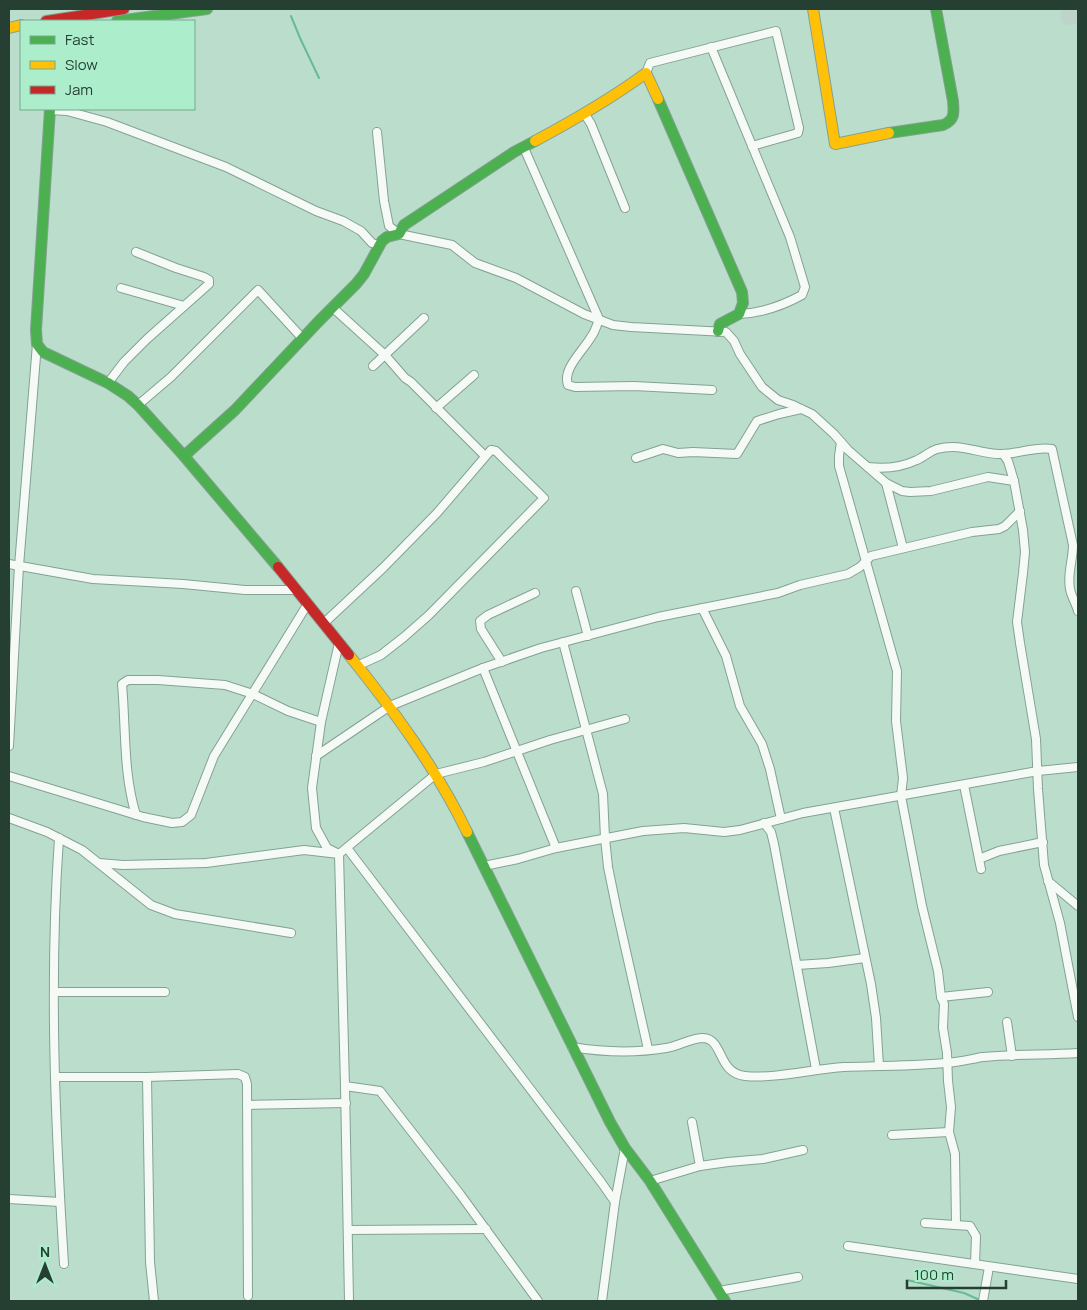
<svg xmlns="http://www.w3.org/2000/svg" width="1087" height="1310" font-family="Manrope,sans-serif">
<rect width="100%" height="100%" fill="#bbdecc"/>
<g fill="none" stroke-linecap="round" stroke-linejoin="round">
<g stroke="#66bb95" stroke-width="2">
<path d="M291,16l9,22 19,40"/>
<path d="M907,1280l57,13 18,8"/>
</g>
<path stroke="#bed4ca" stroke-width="18" d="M1069,16l9,-2"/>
<defs>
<g id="street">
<path d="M711,47l79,190 15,50 -3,8c-20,11 -40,18 -63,19"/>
<path d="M646,73l4,-10 126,-32 23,97 -1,5 -46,13"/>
<path d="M50,110l17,1 40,11 119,45 90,44 27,10 18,10 11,12 7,2"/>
<path d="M584,113l7,11 34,84"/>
<path d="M377,132l7,69 5,25 10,8 53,11 23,18 41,15 68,36 29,11 18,2 95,5 8,9 6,13 22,33 16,13 15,5 19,9 22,20 14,16 38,33 16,8 8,1 21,-1 57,-14 26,4"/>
<path d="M524,148l75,171c-2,6 -4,13 -8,18 -8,14 -29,32 -23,48l7,2 59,-1 78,4"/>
<path d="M121,288l63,18"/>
<path d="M332,307l53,48 20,23 6,4 74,74"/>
<path d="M373,366l51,-48"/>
<path d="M108,383l16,-21 23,-23 62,-55v-4l-5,-3 -28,-9 -40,-16"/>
<path d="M138,405l33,-28 87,-87 45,49"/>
<path d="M436,408l38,-33"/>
<path d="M841,442l-2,14v10l58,205 -1,50 7,57 -2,18 21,110 16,65 3,26 3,7 -1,24 4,25 1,28 3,26 -2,25 6,22 1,70"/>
<path d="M1003,454l5,7 6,20 9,49 2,22 -2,21 -6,49 3,21 16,96 2,50 6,76 16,58 18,94"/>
<path d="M636,458l27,-9 15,4 15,-1 44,2 20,-33 22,-7 22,-5"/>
<path d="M868,467c16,2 34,0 49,-7 7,-3 13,-9 20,-11 26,-7 42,6 65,5 17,0 33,-8 50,-5l21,96c0,15 -6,29 -3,44 1,7 6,14 8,22"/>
<path d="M886,483l17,65"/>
<path d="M9,564l84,15 90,5 62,6h51"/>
<path d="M576,591l12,45"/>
<path d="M702,608l24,48 14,50 22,38 8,25 11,50"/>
<path d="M323,624l60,-56 54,-55 54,-63 5,1 5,5 43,42 -115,117 -25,22 -23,18 -24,11"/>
<path d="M563,642l40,152 2,44 3,29 9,44 31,138"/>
<path d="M502,662l-21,-33 -1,-8 8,-6 47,-22"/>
<path d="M483,668l73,180"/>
<path d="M9,746l10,-180 18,-222"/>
<path d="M316,756l74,-50 93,-38 58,-20 117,-31 120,-24 22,-8 48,-11 12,-7 11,-11 101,-24 27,-3 6,-3 15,-15"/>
<path d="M9,776l134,41 29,6 10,-1 9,-7 23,-59 93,-151"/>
<path d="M964,785l17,84"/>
<path d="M834,808l37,176 5,34 3,48"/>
<path d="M136,815c-13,-42 -10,-87 -14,-131l6,-4h30l67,5 28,9 35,17 33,11"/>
<path d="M9,818l38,14 35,18 69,55 24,9 116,19"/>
<path d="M764,823l7,9 3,12 42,225"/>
<path d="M59,838c-10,142 -4,284 5,426"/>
<path d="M347,848l254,334 14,20"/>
<path d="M979,859l20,-8 44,-9"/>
<path d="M99,863l24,2 83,-2 98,-13 35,4 -12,-6 -11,-20 -4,-40 9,-66 18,-79"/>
<path d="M484,866l34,-7 38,-11 87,-17 41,-3 40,4 16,-2 63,-17 235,-42 40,-4"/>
<path d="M1048,881l30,25"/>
<path d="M797,965l31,-2 37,-5"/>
<path d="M54,992h111"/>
<path d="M941,997l47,-5"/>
<path d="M1007,1022l5,34"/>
<path d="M572,1047c30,5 64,6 94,1 13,-2 25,-10 37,-10 21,1 14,35 42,38 29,3 68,-7 99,-9 34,-1 68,-1 102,-4 13,-1 25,-4 37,-6 32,-3 64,-2 95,-4"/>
<path d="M55,1077h92l91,-3 7,3 2,7 1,212"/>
<path d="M147,1077l3,185 4,39"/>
<path d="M345,1086l4,215"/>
<path d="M247,1105l99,-2"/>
<path d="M692,1122l8,44"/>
<path d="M892,1135l57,-3"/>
<path d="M650,1181l50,-15 28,-4 35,-3 40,-9"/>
<path d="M9,1199l51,3"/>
<path d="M925,1223l45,3 6,10 -1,28"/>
<path d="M348,1230l138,-1"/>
<path d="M848,1246l230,33"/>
<path d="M719,1291l79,-14"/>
<path d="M538,1301l-78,-107 -80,-103 -35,-5 -6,-232 97,-80 48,-12 66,-22 75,-21"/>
<path d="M602,1301l13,-99 10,-54"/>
<path d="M983,1301l6,-34"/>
</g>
<g id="fast">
<path d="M117,21l90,-12"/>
<path d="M658,99l84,193 1,11 -4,11 -19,10 -2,7"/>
<path d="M50,109l-14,221 1,14 6,8 65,31 20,13 10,9 46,51 94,111"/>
<path d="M889,133l54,-8c12,-5 11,-12 10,-24l-17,-92"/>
<path d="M184,456l51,-46 84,-89 37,-37 8,-10 18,-33 5,-4 12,-3 5,-9 110,-73 21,-11"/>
<path d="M467,832l143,290 15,26 25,33 75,120"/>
</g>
<g id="slow">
<path d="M813,9l22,135 54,-11"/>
<path d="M9,28l12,-3"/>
<path d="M535,141c39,-21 76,-42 111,-68l12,26"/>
<path d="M349,655c45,56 87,113 118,177"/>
</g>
<g id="jam">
<path d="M46,21l78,-12"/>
<path d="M278,567l71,88"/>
</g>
</defs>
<use href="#street" stroke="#85a193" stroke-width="10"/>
<use href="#fast" stroke="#85a193" stroke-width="12"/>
<use href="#slow" stroke="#85a193" stroke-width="12"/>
<use href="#jam" stroke="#85a193" stroke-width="12"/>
<use href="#street" stroke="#f5faf7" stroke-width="8"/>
<use href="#fast" stroke="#4caf50" stroke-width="10"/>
<use href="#slow" stroke="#ffc107" stroke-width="10"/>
<use href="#jam" stroke="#c62828" stroke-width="10"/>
</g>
<rect width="1087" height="1310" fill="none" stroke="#254032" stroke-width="20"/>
<rect x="20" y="20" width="175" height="90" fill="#acedcc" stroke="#76a88e"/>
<rect x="30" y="36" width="25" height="8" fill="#4caf50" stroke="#76a88e"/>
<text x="65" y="45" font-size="15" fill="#254032">Fast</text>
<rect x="30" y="61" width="25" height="8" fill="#ffc107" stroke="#76a88e"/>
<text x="65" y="70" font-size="15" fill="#254032">Slow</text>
<rect x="30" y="86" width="25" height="8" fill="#c62828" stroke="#76a88e"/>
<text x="65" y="95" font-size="15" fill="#254032">Jam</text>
<g transform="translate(45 1265)" stroke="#acedcc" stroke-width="4" paint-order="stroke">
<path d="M0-4L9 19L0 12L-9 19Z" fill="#254032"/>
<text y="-8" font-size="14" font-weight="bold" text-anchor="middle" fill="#254032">N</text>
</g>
<path d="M907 1280v8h99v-8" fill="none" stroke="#254032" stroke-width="2.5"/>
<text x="914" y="1280" font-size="15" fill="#254032" stroke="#acedcc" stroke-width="4" paint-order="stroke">100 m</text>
</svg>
